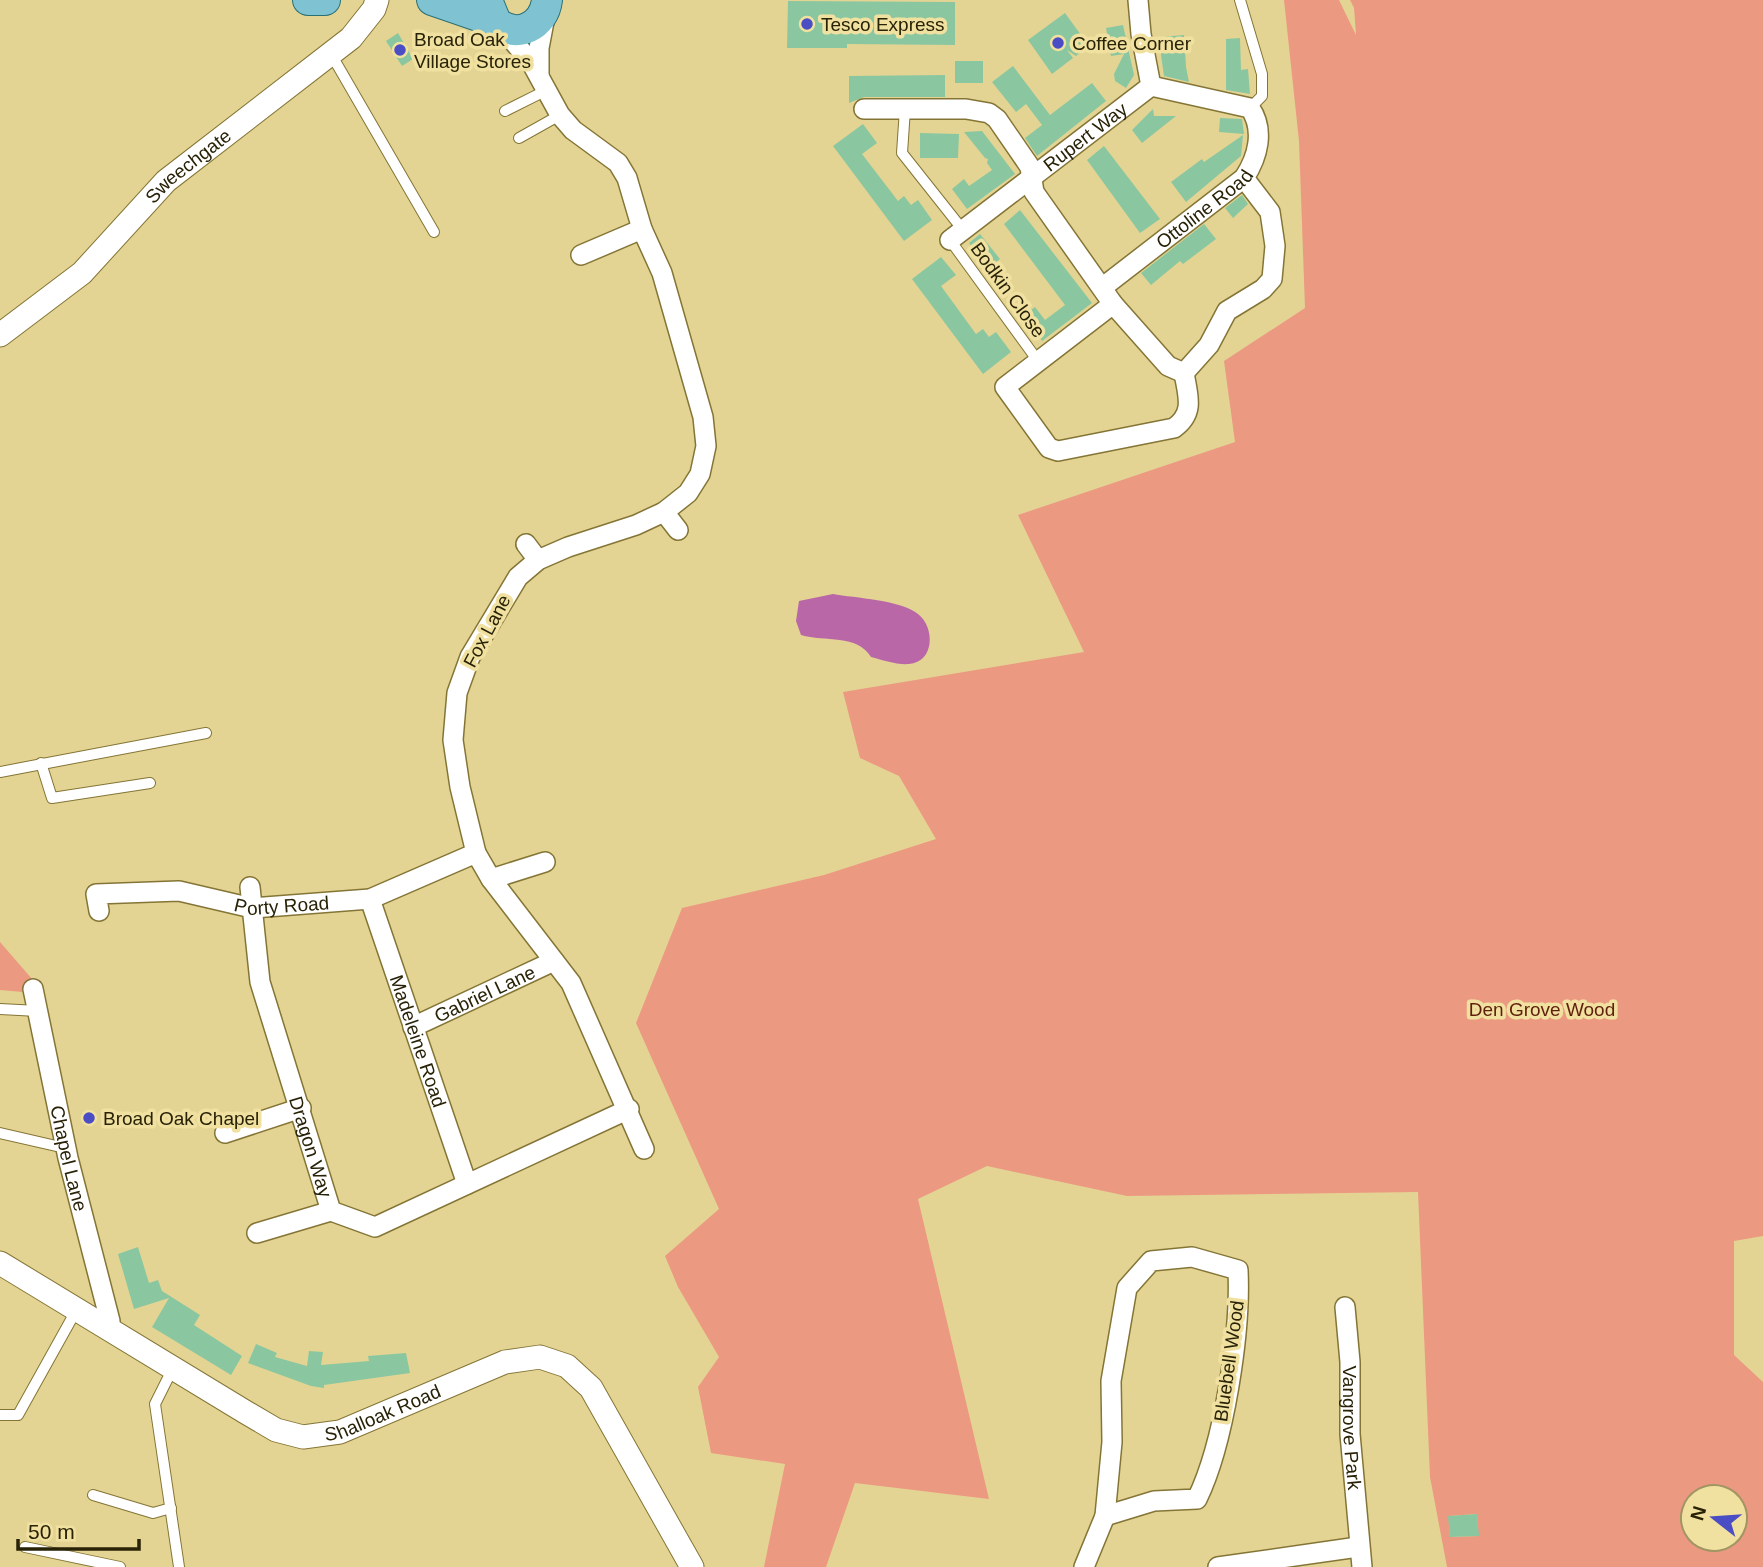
<svg xmlns="http://www.w3.org/2000/svg" width="1763" height="1567" font-family="Helvetica,sans-serif">
<rect width="100%" height="100%" fill="#e4d493"/>
<g fill="#ec9982" fill-rule="evenodd">
<path d="M1284,0h55l17,35 -2,-27 -4,-8h413v1236l-29,5v114l29,27v185h-316l-17,-90 -12,-285 -291,4 -140,-30 -69,33 71,300 -134,-16 -29,84h-62l21,-103 -74,-11 -13,-66 21,-30 -41,-70 -13,-31 54,-47 -83,-186 46,-115 142,-33 112,-36 -37,-63 -39,-18 -17,-66 241,-40 -66,-137 217,-73 -11,-81 81,-53 -6,-167zM1693,1497h42v42h-42zM1477,1514l1,22 -28,1 -1,-21z"/>
<path d="M0,942l45,52 -45,-4z"/>
</g>
<path fill="#ba67a8" d="M833,594c22,4 68,6 85,20 17,13 17,48 -9,50 -12,1 -27,-4 -38,-7 -14,-23 -46,-15 -70,-22l-5,-14 3,-20z"/>
<g fill="#8ac7a0">
<path d="M788,1l167,1v43l-108,-1v4h-60z"/>
<path d="M1065,13l24,33 -13,10 -9,-6 6,8 -21,16 -24,-34z"/>
<path d="M1123,25l11,50 -8,13 -11,-7 -1,-7 10,-20 -13,2 -5,-28z"/>
<path d="M398,33l15,26 -11,7 -16,-25z"/>
<path d="M1184,35l2,32 3,15 -25,-6 -3,-21 -1,-18z"/>
<path d="M1240,38l1,32 7,-1 2,25 -24,-4v-51z"/>
<rect x="955" y="61" width="28" height="22"/>
<path d="M1013,66l37,49 42,-32 14,18 -69,55 -12,-18 17,-13 -16,-21 -10,8 -24,-30z"/>
<path d="M945,75v22h-81l-15,6v-27z"/>
<path d="M1153,109l1,7h22l-34,27 -10,-13z"/>
<path d="M1220,118l22,1 2,15 -25,-2z"/>
<path d="M863,124l14,19 -15,11 36,47 6,-5 7,9 7,-5 14,20 -28,21 -71,-95z"/>
<path d="M982,131l33,43 -48,35 -15,-20 12,-10 5,7 23,-16 -5,-7 1,-4 -3,-1 -21,-26z"/>
<path d="M920,133l39,1 -1,24h-38z"/>
<path d="M1243,135l-2,21 -55,46 -15,-20 31,-23 2,3z"/>
<path d="M1104,146l56,73 -20,14 -53,-73z"/>
<path d="M1242,195l6,9 -15,14 -8,-10z"/>
<path d="M1020,210l72,93 -50,38 -19,-25 12,-9 10,13 20,-15 -61,-81z"/>
<path d="M1204,224l12,15 -33,25 -3,-3 -29,24 -10,-12z"/>
<path d="M980,234l20,25 -12,9 -19,-25z"/>
<path d="M941,257l15,18 -15,11 35,48 7,-5 6,8 7,-5 15,20 -28,22 -71,-95z"/>
<path d="M138,1247l11,36 9,-3 4,11 38,24 -6,10 48,31 -11,19 -79,-48 17,-29 -35,11 -16,-55z"/>
<path d="M256,1344l21,9 -2,4 32,9 2,-15 14,1 -2,13 48,-4 -1,-5 38,-3 4,20 -86,12v3l-13,-2 -63,-23z"/>
<path d="M1477,1514l2,22 -29,1 -2,-21z"/>
</g>
<g fill="none" stroke-linecap="round" stroke-linejoin="round">
<defs>
<g id="service">
<path d="M1240,0l22,74v22l-12,12"/>
<path d="M331,54l103,178"/>
<path d="M905,109l-3,44 61,77"/>
<path d="M505,111l40,-20"/>
<path d="M519,138l41,-23"/>
<path d="M950,240l88,121"/>
<path d="M41,763l11,35 98,-15"/>
<path d="M0,772l206,-39"/>
<path d="M0,1009l38,2"/>
<path d="M0,1133l65,15"/>
<path d="M173,1368l-18,36 24,163"/>
<path d="M0,1415h18l59,-106"/>
<path d="M93,1495l60,18 18,-5"/>
<path d="M25,1547l95,20"/>
</g>
<g id="minor">
<path d="M501,27l30,35 29,53 13,15 45,33 9,15 15,51 20,44 41,144 3,29 -6,28 -12,19 -24,19 -28,13 -68,22 -30,13 -20,17 -48,80 -13,36 -4,47 7,47 16,66 15,26 80,104 73,166"/>
<path d="M539,75v-27l7,-37"/>
<path d="M864,109h102l23,4 8,6 33,48 4,25 79,112 55,62 16,7"/>
<path id="s1" d="M950,240l201,-154 -10,-52 -3,-34"/>
<path d="M581,255l61,-26"/>
<path id="s2" d="M1103,287l141,-109c14,-21 21,-48 6,-70l-99,-22"/>
<path d="M1113,304l-108,83 44,61 9,3 116,-23c21,-15 14,-32 10,-55"/>
<path d="M1184,373l25,-28 18,-34 36,-22 9,-10 3,-33 -5,-34 -26,-34"/>
<path d="M664,512l14,18"/>
<path d="M526,544l12,16"/>
<path d="M491,879l54,-17"/>
<path id="s3" d="M250,887l10,95 71,229 44,16 254,-118"/>
<path id="s4" d="M370,899l97,285"/>
<path id="s5" d="M99,911l-3,-17 83,-3 73,17 118,-9 106,-46"/>
<path id="s6" d="M33,989l35,169 42,163 -2,7"/>
<path id="s7" d="M413,1027l141,-66"/>
<path d="M225,1133l76,-25"/>
<path d="M257,1233l74,-22"/>
<path d="M1192,1257l46,13c3,62 -14,174 -41,229l-43,2 -49,15 7,-74 -1,-61 16,-93 24,-27z"/>
<path id="s8" d="M1345,1307l5,55v72l12,133"/>
<path d="M1084,1567l21,-51"/>
<path d="M1218,1567l140,-20"/>
</g>
<g id="tertiary">
<path id="s9" d="M0,335l82,-62 84,-92 185,-143 23,-29 3,-9"/>
<path id="s10" d="M0,1263l247,150 29,17 27,7 37,-5 165,-70 35,-5 27,9 24,22 101,179"/>
</g>
<g id="primary">
<path d="M308,0h17"/>
<path d="M432,0l64,22"/>
<path d="M487,0l9,22c21,18 48,4 51,-22"/>
</g>
</defs>
<use href="#service" stroke="#847536" stroke-width="12"/>
<use href="#minor" stroke="#847536" stroke-width="22"/>
<use href="#tertiary" stroke="#847536" stroke-width="25"/>
<use href="#primary" stroke="#297076" stroke-width="32"/>
<use href="#service" stroke="#fff" stroke-width="10"/>
<use href="#minor" stroke="#fff" stroke-width="19"/>
<use href="#tertiary" stroke="#fff" stroke-width="23"/>
<use href="#primary" stroke="#7fc2d1" stroke-width="30"/>
</g>
<g fill="#4a4dc3" stroke="#f1e1a0" stroke-width="2.5">
<circle cx="807" cy="24" r="7"/>
<circle cx="1058" cy="43" r="7"/>
<circle cx="400" cy="50" r="7"/>
<circle cx="89" cy="1118" r="7"/>
</g>
<g text-anchor="middle" dominant-baseline="central" stroke-width="7" stroke-linejoin="round" paint-order="stroke">
<g font-size="19" fill="#282207" stroke="#f1e1a0" text-anchor="start">
<text x="821" y="24">Tesco Express</text>
<text x="414" y="39">Broad Oak<tspan x="414" dy="22">Village Stores</tspan></text>
<text x="1072" y="43">Coffee Corner</text>
<text x="103" y="1118">Broad Oak Chapel</text>
</g>
<g font-size="19" fill="#282207" stroke="#f1e1a0">
<text stroke="none"><textPath href="#s1" startOffset="170">Rupert Way</textPath></text>
<text stroke="none"><textPath href="#s9" startOffset="254">Sweechgate</textPath></text>
<text stroke="none"><textPath href="#s2" startOffset="128">Ottoline Road</textPath></text>
<text transform="translate(1008 290) rotate(54)">Bodkin Close</text>
<text transform="translate(487 631) rotate(-62)">Fox Lane</text>
<text stroke="none"><textPath href="#s5" startOffset="205">Porty Road</textPath></text>
<text stroke="none"><textPath href="#s7" startOffset="79">Gabriel Lane</textPath></text>
<text stroke="none"><textPath href="#s4" startOffset="150">Madeleine Road</textPath></text>
<text stroke="none"><textPath href="#s3" startOffset="268">Dragon Way</textPath></text>
<text stroke="none"><textPath href="#s6" startOffset="173">Chapel Lane</textPath></text>
<text transform="translate(1229 1361) rotate(-82)">Bluebell Wood</text>
<text stroke="none"><textPath href="#s10" startOffset="434">Shalloak Road</textPath></text>
<text stroke="none"><textPath href="#s8" startOffset="121">Vangrove Park</textPath></text>
</g>
<g font-size="19" fill="#5f1f0d" stroke="#f1e1a0">
<text x="1542" y="1009">Den Grove Wood</text>
</g>
</g>
<g transform="translate(1714 1518) rotate(287)"><circle r="33" fill="#f1e1a0" stroke="#a19563" stroke-width="2"/>
<path d="M0-5L12 26L0 18L-12 26Z" fill="#4a4dc3"/>
<text y="-10" font-size="19" font-weight="bold" text-anchor="middle" fill="#282207">N</text>
</g>
<path d="M18 1539v10h121v-10" fill="none" stroke="#282207" stroke-width="3.5"/>
<text x="28" y="1539" font-size="21" fill="#282207" stroke="#f1e1a0" stroke-width="5" paint-order="stroke">50 m</text>
</svg>
